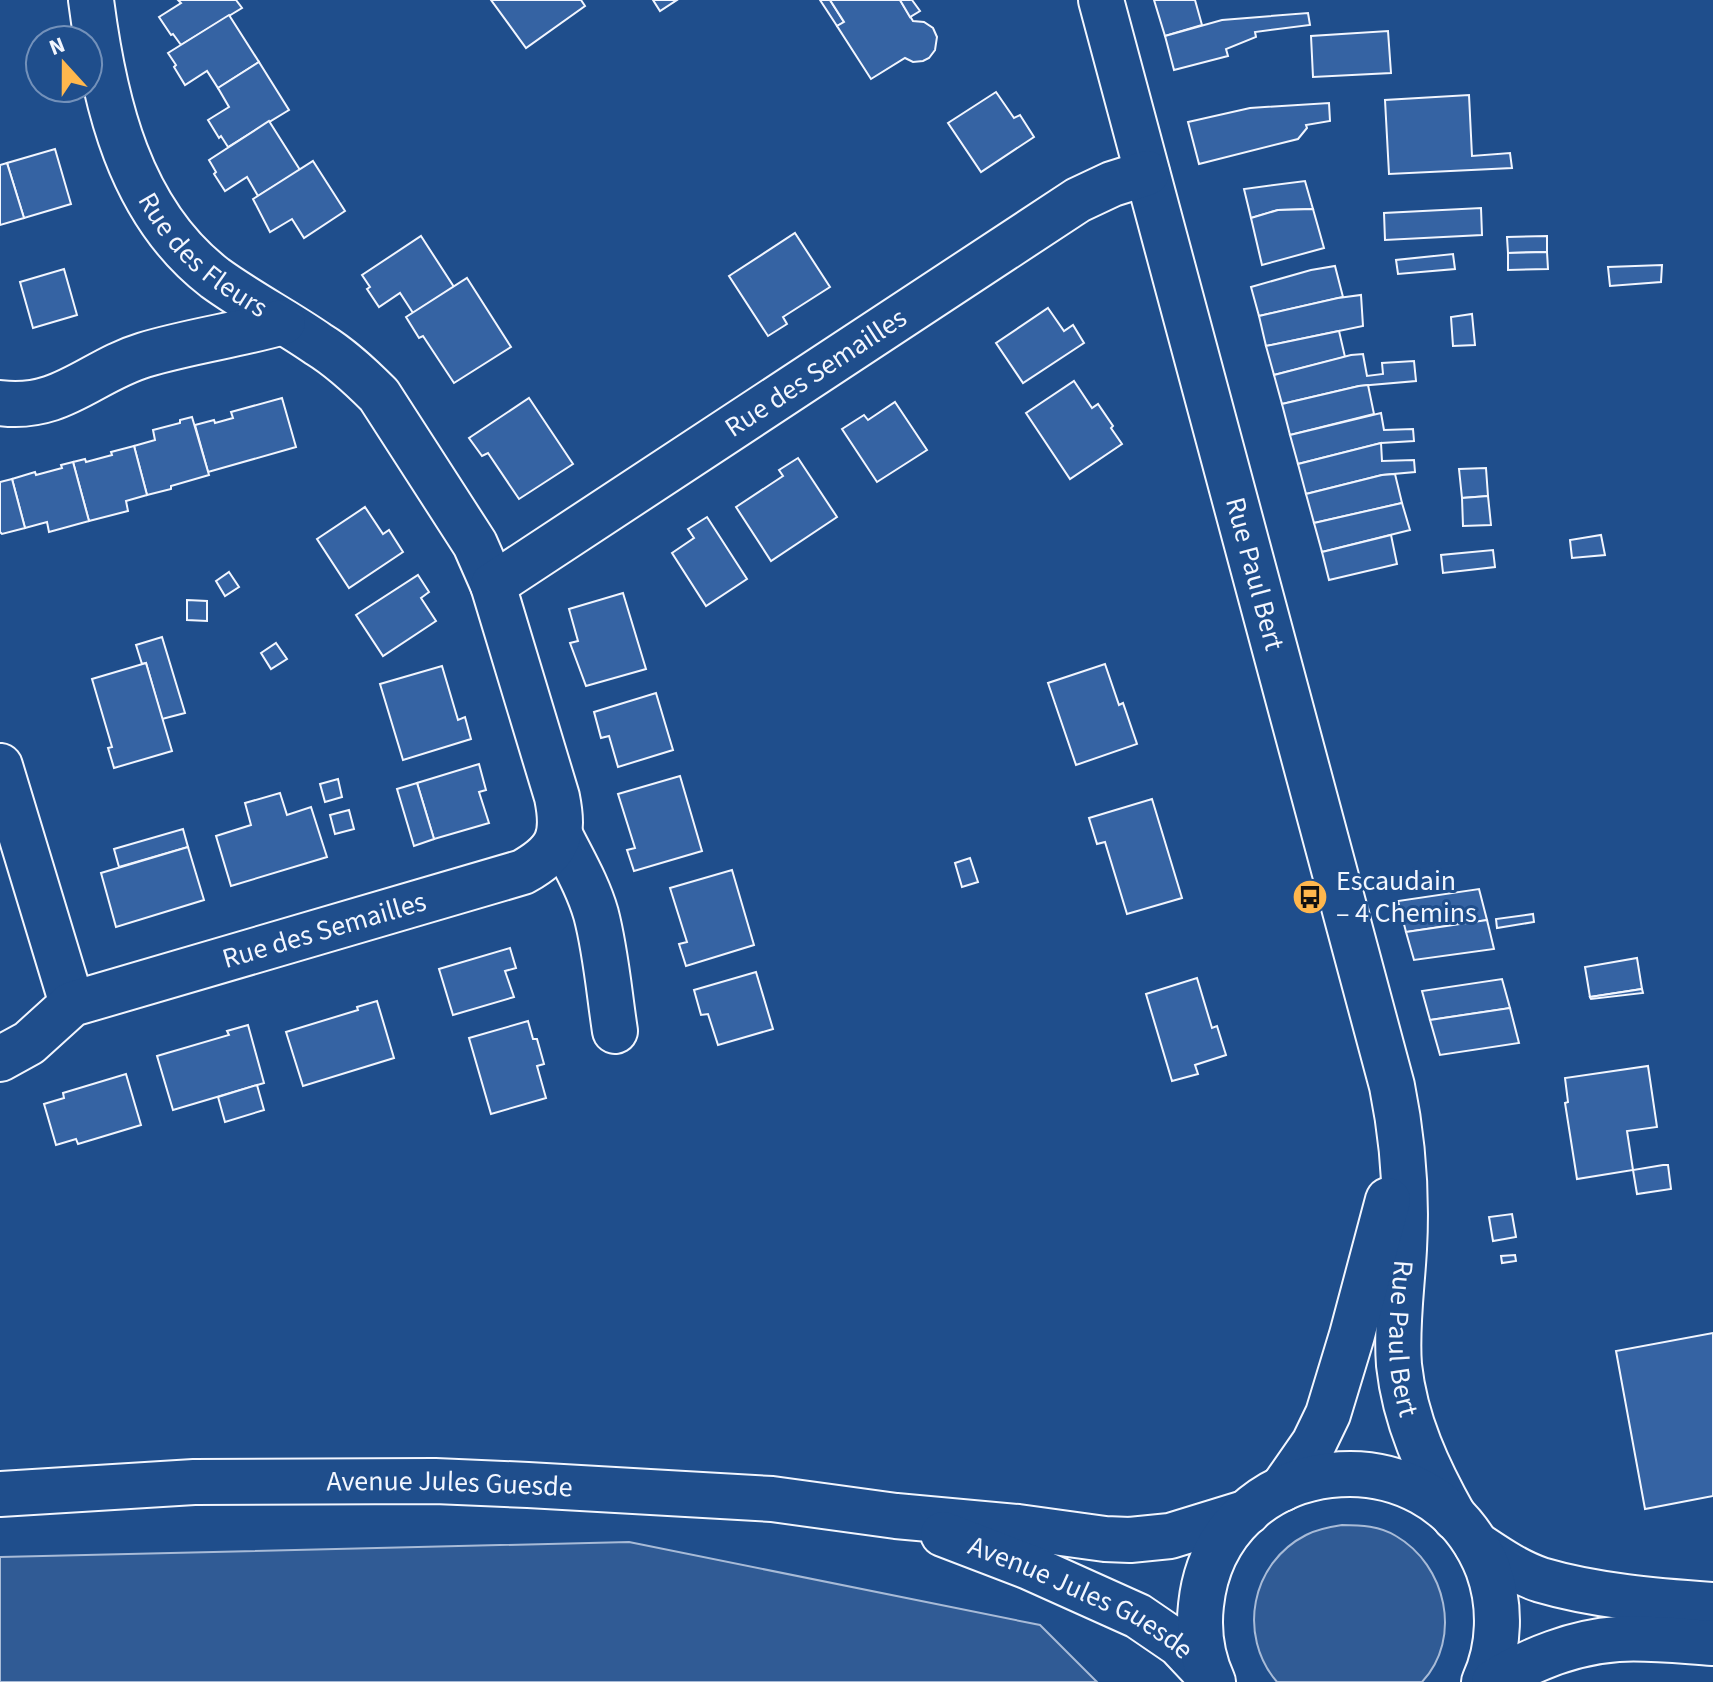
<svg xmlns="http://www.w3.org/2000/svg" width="1713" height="1682" font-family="'Source Sans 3',sans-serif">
<rect width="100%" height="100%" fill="#1f4e8c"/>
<g fill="#305b95" stroke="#a8bbd7" stroke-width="2">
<path d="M1342,1525c19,0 38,1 54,11 50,29 67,102 26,146h-145c-40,-47 -26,-119 29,-147 11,-6 23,-8 36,-10z"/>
<path d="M629,1542l411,83 57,57h-1097v-125z"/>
</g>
<g fill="#3563a3" stroke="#f2f6ff" stroke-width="2">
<path d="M178,0h58l6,8 -61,37 -8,-11 -2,1 -12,-18 22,-14z"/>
<path d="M491,0h90l4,6 -59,42z"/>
<path d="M653,0h24l-17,11z"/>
<path d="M820,0h10l14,22 -7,4z"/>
<path d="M830,0h70l13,21 11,1 9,6 4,9 -2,13 -6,8 -6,3 -10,1 -8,-4 -34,21 -34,-53 7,-4z"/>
<path d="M900,0h12l8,11 -10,6z"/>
<path d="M1154,0h41l7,25 -37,11z"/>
<path d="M1308,13l2,12 -55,7 1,5 -30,12 2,7 -54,14 -9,-34 57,-16z"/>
<path d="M229,15l30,47 -41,26 -11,-17 -22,14 -11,-18 2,-2 -8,-12z"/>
<path d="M1388,31l3,42 -78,4 -2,-41z"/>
<path d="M259,62l30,48 -61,37 -7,-11 -2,2 -11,-18 21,-13 -11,-19z"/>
<path d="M996,92l18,26 6,-3 14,22 -53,35 -33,-49z"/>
<path d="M1469,95l3,61 38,-3 2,15 -123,6 -4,-74z"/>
<path d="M1329,103l1,18 -24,4 1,3 -9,11 -99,25 -11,-42 62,-14z"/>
<path d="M269,121l31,49 -42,26 -11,-19 -22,14 -11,-17 2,-2 -7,-12z"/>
<path d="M55,149l16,55 -47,14 -17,-55z"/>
<path d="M313,161l32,50 -41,27 -12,-19 -22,13 -17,-33z"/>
<path d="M7,163l17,55 -24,7v-60z"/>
<path d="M1305,181l8,28 -35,1 -27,8 -7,-29z"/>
<path d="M1481,208l1,27 -97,5 -1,-27z"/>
<path d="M1313,209l11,39 -62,17 -11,-47 27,-8z"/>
<path d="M795,233l35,54 -47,30 4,7 -19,12 -39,-60z"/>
<path d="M421,236l33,51 -41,26 -13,-20 -21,14 -12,-18 3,-2 -8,-12z"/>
<path d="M1547,236v16l-39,1 -1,-16z"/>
<path d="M1547,252l1,17 -40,1v-17z"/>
<path d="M1453,254l2,15 -57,5 -2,-14z"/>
<path d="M1662,265l-1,17 -51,4 -2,-19z"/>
<path d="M1335,266l8,31 -84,19 -8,-29 60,-17z"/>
<path d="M64,269l13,46 -44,13 -13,-46z"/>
<path d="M467,278l44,69 -57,36 -31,-47 -4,2 -13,-21z"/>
<path d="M1361,295l2,31 -97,20 -7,-30 79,-18z"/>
<path d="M1048,308l16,23 9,-6 11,18 -61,40 -27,-40z"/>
<path d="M1472,314l3,31 -22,1 -2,-29z"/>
<path d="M1339,331l6,26 -71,18 -8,-29z"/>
<path d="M1363,354l4,22 16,-2 -1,-11 32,-2 2,20 -57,5 -77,18 -8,-29 77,-20z"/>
<path d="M1074,381l18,27 6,-4 15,22 -2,2 11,16 -52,35 -44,-66z"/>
<path d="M1368,385l6,29 -84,21 -8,-31 77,-18z"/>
<path d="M282,398l14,49 -88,25 -13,-47 19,-5 1,3 18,-5 -2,-6z"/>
<path d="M529,398l44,66 -54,35 -31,-46 -6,3 -13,-18z"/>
<path d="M895,402l32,48 -50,32 -35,-53 22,-14 4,5z"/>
<path d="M1381,413l3,17 29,-1 1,12 -33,2 -83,21 -8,-29z"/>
<path d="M192,417l17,58 -38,11v3l-24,6 -13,-49 21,-6 -2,-10 27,-7v-3z"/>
<path d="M1381,443l1,18 32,-1 1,12 -33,3 -76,19 -8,-30z"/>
<path d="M134,446l13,49 -21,6 2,10 -39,10 -16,-59 12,-3 1,3 26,-7 -1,-3z"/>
<path d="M798,458l39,59 -66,44 -35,-54 47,-31 -4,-6z"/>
<path d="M73,462l16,59 -40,11 -2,-10 -22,6 -13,-49 23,-7 1,3 26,-7 -1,-3z"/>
<path d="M1486,468l2,28 -26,2 -3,-29z"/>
<path d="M1395,474l7,29 -88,20 -8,-29 76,-19z"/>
<path d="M12,479l13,49 -23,6 -2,-2v-50z"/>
<path d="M1488,496l3,29 -28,1 -1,-28z"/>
<path d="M1402,503l8,27 -88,22 -8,-29z"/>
<path d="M365,507l18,27 6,-4 14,22 -54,36 -32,-49z"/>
<path d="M707,517l40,62 -41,27 -34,-53 22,-15 -6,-9z"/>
<path d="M1391,535l6,29 -68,16 -7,-28z"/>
<path d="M1601,535l4,20 -33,3 -2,-18z"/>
<path d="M1493,550l2,17 -52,6 -2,-18z"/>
<path d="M229,572l10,15 -14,9 -9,-15z"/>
<path d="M418,575l11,17 -8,6 15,23 -53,35 -27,-41z"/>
<path d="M623,593l23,76 -60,17 -16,-43 8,-2 -9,-32z"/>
<path d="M187,600l20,1v20l-20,-1z"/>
<path d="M162,637l23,76 -23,6 -16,-56 -4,1 -6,-19z"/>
<path d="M276,643l11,16 -16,10 -10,-16z"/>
<path d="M146,663l26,88 -58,17 -6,-20 4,-1 -20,-68z"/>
<path d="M1105,664l14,41 4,-2 14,41 -61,21 -28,-82z"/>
<path d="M442,666l16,54 7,-3 6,22 -68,21 -23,-76z"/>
<path d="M656,693l17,57 -55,17 -9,-31 -8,2 -7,-26z"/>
<path d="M479,764l7,26 -7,2 10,31 -55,16 -17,-56z"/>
<path d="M680,776l22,75 -68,20 -7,-21 8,-2 -17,-54z"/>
<path d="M338,779l4,18 -17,5 -5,-18z"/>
<path d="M417,783l17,56 -20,7 -17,-57z"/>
<path d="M280,793l7,22 24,-8 16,50 -96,29 -15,-50 35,-11 -6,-22z"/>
<path d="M1152,799l30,99 -55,16 -22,-72 -8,2 -8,-26z"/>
<path d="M349,810l5,19 -19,5 -5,-19z"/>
<path d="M183,829l5,18 -69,20 -5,-18z"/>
<path d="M188,847l16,53 -88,27 -15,-54z"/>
<path d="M970,858l8,24 -16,5 -7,-24z"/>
<path d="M732,870l22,75 -68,21 -7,-22 8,-2 -17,-54z"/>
<path d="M1479,889l8,31 -81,12 -8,-31z"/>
<path d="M1533,914l1,8 -37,6 -1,-9z"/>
<path d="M1487,920l7,29 -80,11 -8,-28z"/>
<path d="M510,948l6,20 -11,3 9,26 -61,18 -14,-46z"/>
<path d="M1637,958l5,31 -52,8 -5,-30z"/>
<path d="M756,972l17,57 -55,16 -10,-31 -7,1 -7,-25z"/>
<path d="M1197,978l15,50 5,-2 9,29 -31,10 3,9 -26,7 -26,-87z"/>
<path d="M1502,979l8,29 -80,12 -8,-29z"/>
<path d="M1642,989l1,4 -52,6 -1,-2z"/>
<path d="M377,1001l17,57 -91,28 -17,-54 72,-22 -1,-3z"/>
<path d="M1510,1008l9,35 -79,12 -10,-35z"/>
<path d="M528,1021l5,18h4l7,25 -7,2 9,32 -55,16 -22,-76z"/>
<path d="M248,1025l16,58 -91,27 -16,-54 72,-21 -2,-4z"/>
<path d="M1648,1066l9,61 -30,4 6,39 -56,9 -12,-76 3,-1 -3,-24z"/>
<path d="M126,1074l15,51 -63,19 -2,-5 -20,6 -12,-41 20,-6 -1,-5z"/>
<path d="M257,1085l7,25 -39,12 -7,-25z"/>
<path d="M1663,1165h5l3,24 -34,5 -4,-24z"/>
<path d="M1512,1214l4,23 -23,4 -4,-24z"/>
<path d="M1515,1255l1,6 -14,2 -1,-7z"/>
<path d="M1713,1333v163l-68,13 -29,-158z"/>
</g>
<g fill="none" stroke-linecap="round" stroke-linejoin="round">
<defs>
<g id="minor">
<path id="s1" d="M91,0c13,101 38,212 124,278 33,24 70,43 103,66 23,14 42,32 61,51l96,149 18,41"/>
<path id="s2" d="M1101,0l291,1086c11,54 15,108 12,163 -2,38 -8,78 -5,116 6,56 29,105 56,153"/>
<path d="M0,403c61,8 91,-32 144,-48 46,-14 94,-20 139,-33"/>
<path d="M0,766l72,238"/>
<path d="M560,835c13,26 28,51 36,79 10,38 13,78 19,117"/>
<path id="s3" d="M0,1059l29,-16 43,-39 451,-132c35,-20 42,-35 34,-75l-64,-212 585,-385 34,-16 35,-11"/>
<path d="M1282,1489l32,-46 14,-29 24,-79 36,-135"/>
</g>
<g id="major">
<path id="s4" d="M0,1494l194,-12 241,-1 93,4 244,14 124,17 122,11 87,12 25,1 40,-4 78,-24"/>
<path id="s5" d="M943,1534l86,33 109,49 41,28 31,33"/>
<path d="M1476,1544c21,14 41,28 65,36 54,16 116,21 172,25"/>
<path d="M1213,1682c-11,-24 -15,-51 -12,-77 16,-154 231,-180 287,-36 13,36 12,78 -4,113"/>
<path d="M1494,1682c37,-23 81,-40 124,-43 31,-2 64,2 95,4"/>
</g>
</defs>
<use href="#minor" stroke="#f2f6ff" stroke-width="48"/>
<use href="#major" stroke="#f2f6ff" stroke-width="48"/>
<use href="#minor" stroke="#1f4e8c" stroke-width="44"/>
<use href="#major" stroke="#1f4e8c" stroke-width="44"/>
</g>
<defs>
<symbol id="bus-disc" viewBox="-11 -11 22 22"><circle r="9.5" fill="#ffb74d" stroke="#1f4e8c"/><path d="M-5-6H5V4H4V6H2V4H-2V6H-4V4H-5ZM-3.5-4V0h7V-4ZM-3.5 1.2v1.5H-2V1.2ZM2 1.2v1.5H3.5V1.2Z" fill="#111"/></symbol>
</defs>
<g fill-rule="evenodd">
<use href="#bus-disc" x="1290" y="877" width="40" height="40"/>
</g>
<g text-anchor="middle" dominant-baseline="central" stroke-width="6" stroke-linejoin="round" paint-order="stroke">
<g font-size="28" fill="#f2f6ff" stroke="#1f4e8c">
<text stroke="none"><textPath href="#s1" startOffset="288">Rue des Fleurs</textPath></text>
<text stroke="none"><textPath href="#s3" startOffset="1260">Rue des Semailles</textPath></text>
<text stroke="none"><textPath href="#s2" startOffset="594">Rue Paul Bert</textPath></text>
<text stroke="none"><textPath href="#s3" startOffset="354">Rue des Semailles</textPath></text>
<text stroke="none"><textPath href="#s2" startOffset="1378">Rue Paul Bert</textPath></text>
<text stroke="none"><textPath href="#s4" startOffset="450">Avenue Jules Guesde</textPath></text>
<text stroke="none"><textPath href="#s5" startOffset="152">Avenue Jules Guesde</textPath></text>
</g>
<g font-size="28" fill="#f2f6ff" stroke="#1f4e8c" text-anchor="start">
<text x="1336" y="881">Escaudain<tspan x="1336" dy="32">– 4 Chemins</tspan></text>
</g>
</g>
<g transform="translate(64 64) rotate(339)"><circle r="38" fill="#1f4e8c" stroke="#7391ba" stroke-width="2"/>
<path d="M0-6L14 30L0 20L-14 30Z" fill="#ffb74d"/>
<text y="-12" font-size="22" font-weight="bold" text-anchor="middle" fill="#f2f6ff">N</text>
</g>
</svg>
